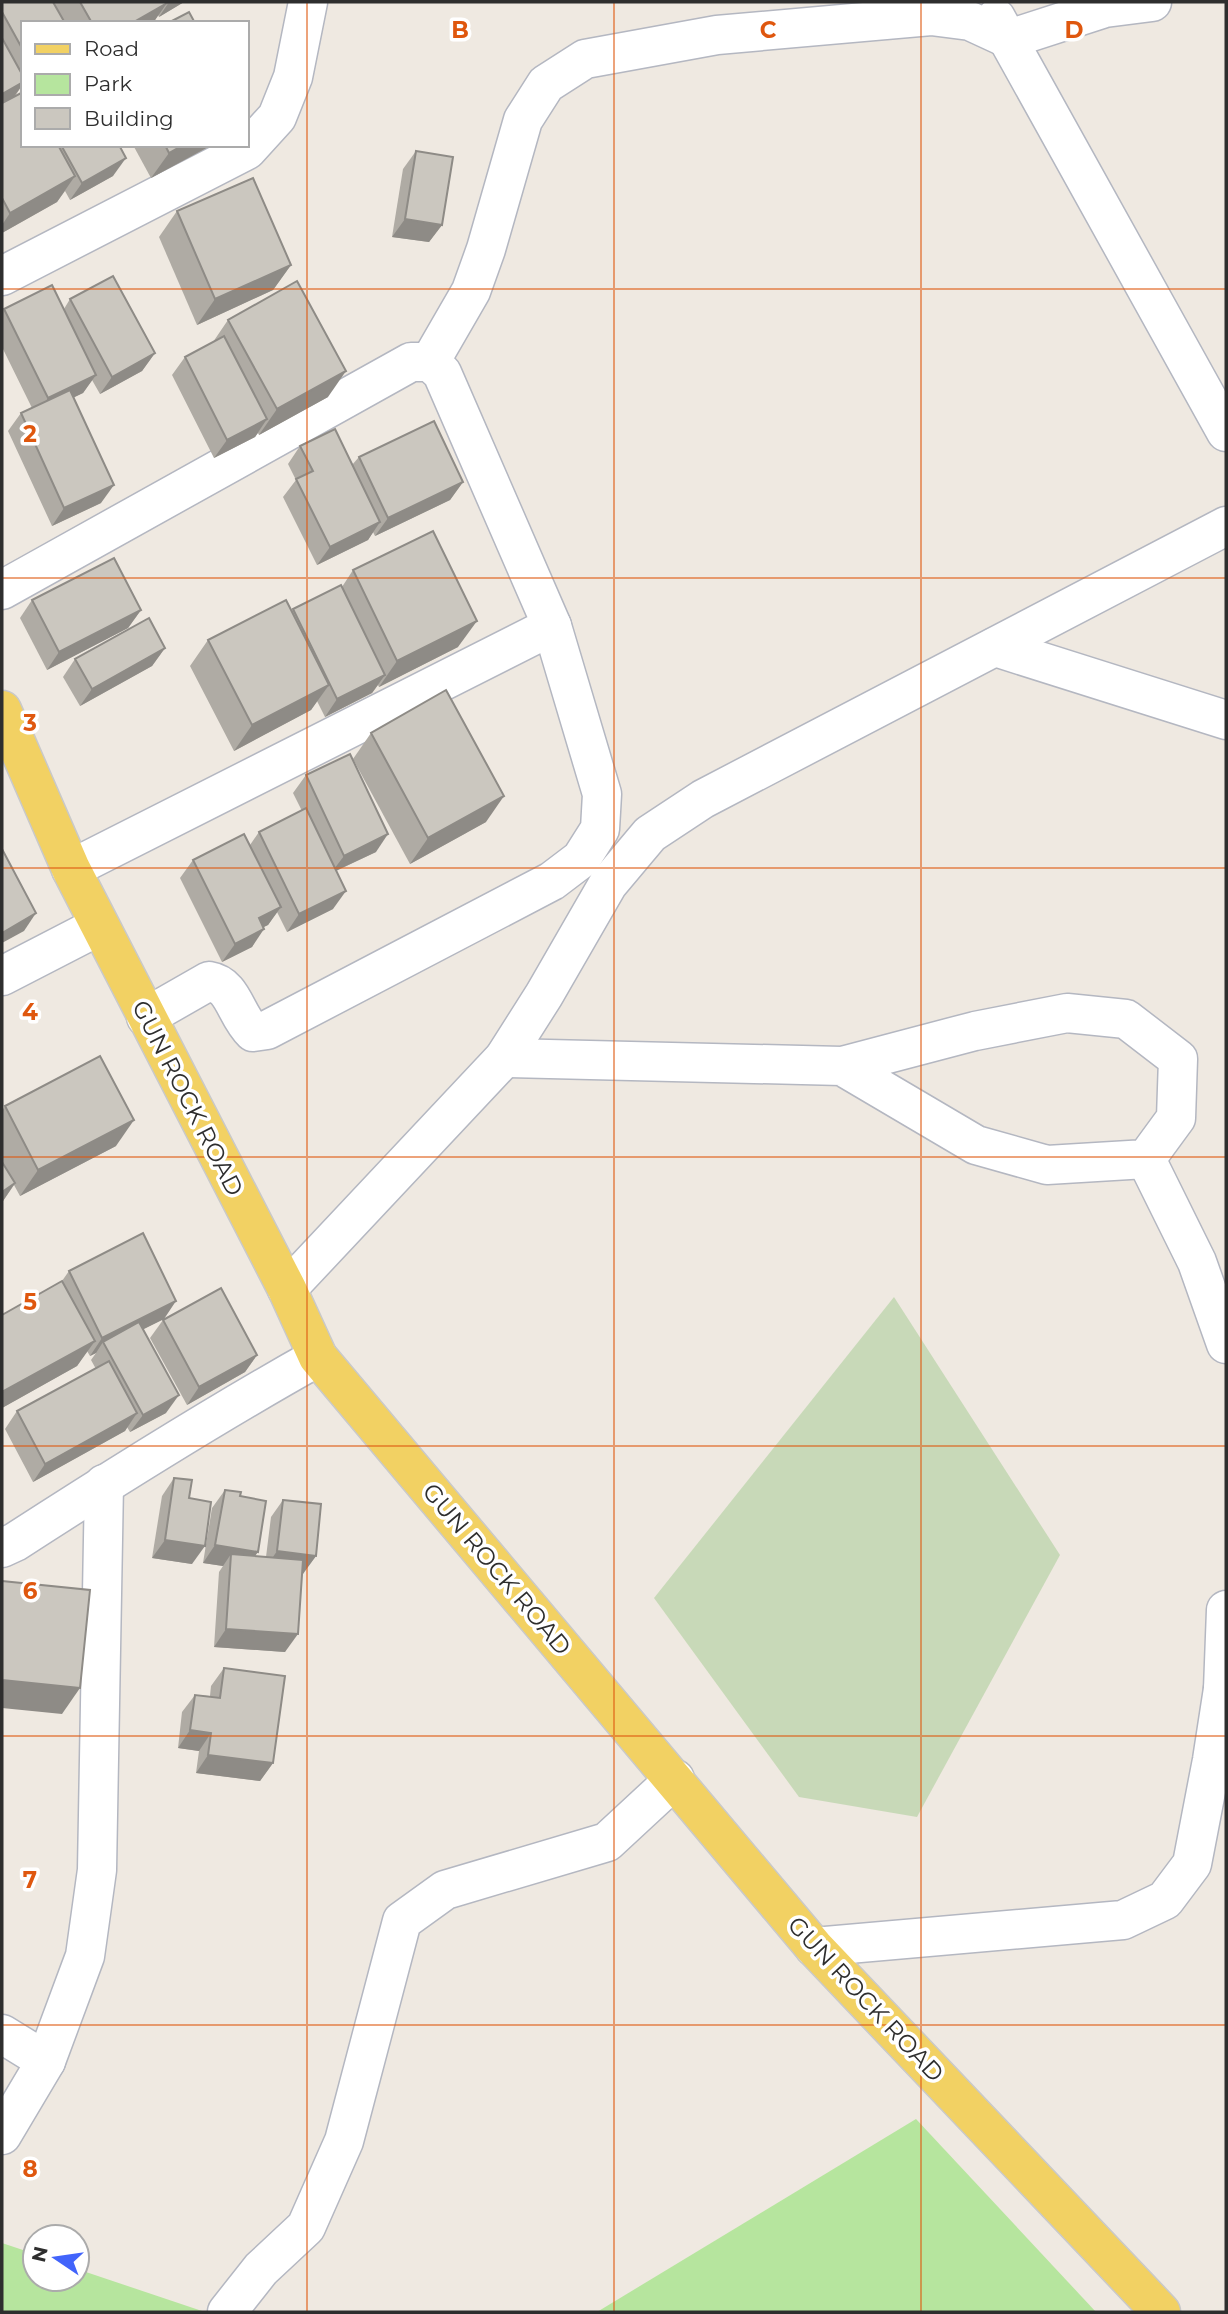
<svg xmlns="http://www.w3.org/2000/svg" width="1228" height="2314" font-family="Montserrat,sans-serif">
<rect width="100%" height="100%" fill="#efe9e1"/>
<g fill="#b6e59e">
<path d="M916,2119l180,193h-499z"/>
<path d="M2,2243l33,11v25h42v-10l128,43h-203z"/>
</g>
<path fill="#c8d9b8" d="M894,1297l166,258 -143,262 -118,-20 -145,-199z"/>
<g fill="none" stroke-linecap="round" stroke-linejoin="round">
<defs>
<g id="minor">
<path d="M996,18l230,414"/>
<path d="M2,276l245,-126 30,-33 16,-40 15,-75"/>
<path d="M430,362l41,-71 15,-42 37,-129 23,-36 39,-25 132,-24 214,-19 39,5 39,18 96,-31 47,-6"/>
<path d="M2,590l409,-228h19l12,11 110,253 -481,243"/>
<path d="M995,647l231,73"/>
<path d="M2,976l97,-50"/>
<path d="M146,1017l63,-36c25,4 26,34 44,51l14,-2 285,-149 29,-22 19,-30 2,-35 -50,-168"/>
<path d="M504,1058l338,8 134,79 71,20 99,-6 30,-41 2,-59 -52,-40 -59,-6 -92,18 -133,35"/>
<path d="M1146,1159l51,103 29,82"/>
<path d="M287,1289l217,-231 40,-63 64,-111 42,-50 53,-35 523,-273"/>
<path d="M2,1548l13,-6c99,-64 199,-127 303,-185"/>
<path d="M1223,1689l3,-79"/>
<path d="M814,1947l309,-27 42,-20 27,-36 20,-104 11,-71 3,-1"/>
<path d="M2,2034l44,27"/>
<path d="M2,2135l44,-74 39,-105 12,-86 7,-386"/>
<path d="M227,2312l34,-43 45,-42 38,-86 58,-220 43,-31 162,-48 68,-63"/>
</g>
<path id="major" d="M2,710l69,159 216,420 31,68 496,590 347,365"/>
</defs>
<use href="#minor" stroke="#b4b7c1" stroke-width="41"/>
<use href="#major" stroke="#c9c9c9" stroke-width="41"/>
<use href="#minor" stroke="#fff" stroke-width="38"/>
<use href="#major" stroke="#f2d163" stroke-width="38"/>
</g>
<g fill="#afaba4">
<path d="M2,2h182l-25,15 -1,-2 -5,8h-130v68l-2,-4 -6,9 8,49h96l-6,31 -43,24 -5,-9 -8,11 -55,31z"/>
<path d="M133,145h79l-61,33z"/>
<path d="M416,151l26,74 -13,17 -37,-5 11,-68z"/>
<path d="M177,211l114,54 -18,25 -76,35 -38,-88z"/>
<path d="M70,299l85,54 -13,18 -42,23 -8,-14 -9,13 -9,4 27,106 -49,23 -44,-95 13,-18 11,-5 -30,-61v-35l2,-3h60z"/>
<path d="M228,320l100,77 -69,38 -1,-2 -3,4 -41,21 -42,-83 13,-18 28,-15z"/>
<path d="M300,446l52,19 7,-8 104,25 -13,18 -75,36 -2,-4 -5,8 -51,25 -34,-68 13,-17 -8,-16z"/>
<path d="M353,570l105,77 -79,40 -1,-2 -6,8 -47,24 -8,-16 -6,9 -77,41 -44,-85 18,-26 83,-28 2,-3 49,-22z"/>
<path d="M32,600l109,10 -13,18 -81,42 -27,-52z"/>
<path d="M165,648l-13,18 -72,40 -17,-29 12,-18z"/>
<path d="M371,733l115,89 -76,42 -57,-105z"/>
<path d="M306,775l70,77 -40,19 -3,38 -46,23 -10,-20 -9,13 -5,2 -11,20 -30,15 -42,-84 13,-18 57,-15 9,-13 43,-21 -9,-18z"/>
<path d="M5,1106l111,40 -96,50 -6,-11 -11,16 -1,-90z"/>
<path d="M69,1271l95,48 -21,10 23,84 -36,19 -3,-5 -2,4 -92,51 -28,-53 12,-18 79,-42 -5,-9 5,-7 -6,3 -3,-5 -10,15 -75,42v-93l60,-34z"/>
<path d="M163,1320l94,35 -12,17 -58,33 -37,-67z"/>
<path d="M174,1478l15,20 3,66 -40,-6 10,-62z"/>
<path d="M225,1490l15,6 15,60 11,1 5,-40 12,-17 33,56 -14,18 -17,78 -71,-5 5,-75 4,-6 -20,-3 9,-55z"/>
<path d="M224,1668l49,95 -13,18 -64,-8 3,-22 -21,-3 4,-36 13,-17 15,1 1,-10z"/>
</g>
<g fill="#8e8b86">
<path d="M169,2h15l-25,15z"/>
<path d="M167,3l-14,20h-21z"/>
<path d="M23,82v2l-10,14 -11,7v-11z"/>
<path d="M183,145h29l-61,33 18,-25z"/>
<path d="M126,158l-13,18 -43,24 12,-17z"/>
<path d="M75,176l-18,26 -55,31v-8l8,-12z"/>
<path d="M405,219l37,6 -13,17 -37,-5z"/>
<path d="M291,265l-18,25 -76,35 18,-26z"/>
<path d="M155,353l-13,18 -42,23 12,-17z"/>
<path d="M346,371l-18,26 -69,38 18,-26z"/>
<path d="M96,375l-13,18 -47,23 12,-18z"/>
<path d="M267,419l-12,18 -41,21 13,-18z"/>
<path d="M463,482l-13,18 -75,36 13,-18z"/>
<path d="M114,485l-13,18 -49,23 12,-18z"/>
<path d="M380,522l-12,18 -51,25 13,-18z"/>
<path d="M141,610l-13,18 -81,42 12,-18z"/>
<path d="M477,621l-19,26 -79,40 18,-26z"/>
<path d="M165,648l-13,18 -72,40 12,-17z"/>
<path d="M385,675l-13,18 -47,24 12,-18z"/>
<path d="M329,685l-18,25 -77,41 18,-26z"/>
<path d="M504,796l-18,26 -76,42 18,-26z"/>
<path d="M388,834l-12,18 -45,21 13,-17z"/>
<path d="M346,891l-13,18 -46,23 12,-18z"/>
<path d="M281,907l-13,18 -22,11 13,-18z"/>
<path d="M36,913l-12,18 -22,12v-10z"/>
<path d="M264,929l-12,18 -30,15 13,-18z"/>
<path d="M134,1120l-18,26 -96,50 18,-26z"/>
<path d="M15,1183l-12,18 -1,1v-10z"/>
<path d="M176,1301l-12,18 -58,29 -3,-6 -7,11 -6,3 12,-18z"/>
<path d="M95,1341l-18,25 -75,42v-16z"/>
<path d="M257,1355l-12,17 -58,33 12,-18z"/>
<path d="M179,1395l-13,18 -36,19 13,-17z"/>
<path d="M137,1413l-12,18 -92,51 12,-18z"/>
<path d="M165,1540l40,6 -13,18 -40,-6z"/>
<path d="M215,1545l43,7 -13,18 -14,-16 -8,12 -20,-3z"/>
<path d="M277,1551l39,5 -13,18 -38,-5z"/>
<path d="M226,1629l72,5 -13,18 -71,-5z"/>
<path d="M2,1680l78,8 -18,26 -60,-6z"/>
<path d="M190,1730l21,3 -12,18 -21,-3z"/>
<path d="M208,1755l65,8 -13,18 -64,-8z"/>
</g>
<g fill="#cbc7bf" stroke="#8e8b86" stroke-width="2">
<path d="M2,2h51l12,21h-42v27l-21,-38z"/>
<path d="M80,2h86l1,1 -35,20h-40z"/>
<path d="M189,12l6,11h-27z"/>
<path d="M2,38l21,38v6l-21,12z"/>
<path d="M23,92v53h35l17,31 -65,37 -8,-15v-95z"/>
<path d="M61,145h58l7,13 -44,25z"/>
<path d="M165,145h18l-14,8z"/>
<path d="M416,151l37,6 -11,68 -37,-6z"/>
<path d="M253,178l38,87 -76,34 -38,-88z"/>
<path d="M113,276l42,77 -43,24 -42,-78z"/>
<path d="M297,281l49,90 -69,38 -49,-89z"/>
<path d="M52,285l44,90 -48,23 -44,-89z"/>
<path d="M224,336l43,83 -40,21 -42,-83z"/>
<path d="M70,390l44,95 -50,23 -43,-95z"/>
<path d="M434,421l29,61 -75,36 -29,-61z"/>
<path d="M335,429l45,93 -50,25 -34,-68 17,-8 -13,-25z"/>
<path d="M433,531l44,90 -80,40 -44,-91z"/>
<path d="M114,558l27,52 -82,42 -27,-52z"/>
<path d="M341,585l44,90 -48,24 -44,-90z"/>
<path d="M286,600l43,85 -77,40 -44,-85z"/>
<path d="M149,618l16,30 -73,41 -17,-30z"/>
<path d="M446,690l58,106 -76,42 -57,-105z"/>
<path d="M350,754l38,80 -44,22 -38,-81z"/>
<path d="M306,808l40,83 -47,23 -40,-82z"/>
<path d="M244,834l37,73 -22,11 5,11 -29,15 -42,-84z"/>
<path d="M2,849l34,64 -34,20z"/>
<path d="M100,1056l34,64 -96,50 -33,-64z"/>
<path d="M2,1162l13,21 -13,9z"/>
<path d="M143,1233l33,68 -74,37 -33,-67z"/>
<path d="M62,1281l33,60 -93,51v-77z"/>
<path d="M221,1288l36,67 -58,32 -36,-67z"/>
<path d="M139,1322l40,73 -36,20 -40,-73z"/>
<path d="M109,1361l28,52 -92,51 -28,-53z"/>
<path d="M174,1478l18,2 -3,18 22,4 -6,44 -40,-6z"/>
<path d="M225,1490l16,2 -1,4 26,5 -8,51 -43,-7z"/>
<path d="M283,1500l38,4 -5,52 -39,-5z"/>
<path d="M231,1554l72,6 -5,74 -72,-5z"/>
<path d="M2,1581l88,9 -10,98 -78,-8z"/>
<path d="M224,1668l61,8 -12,87 -65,-8 3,-22 -21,-3 5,-35 25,3z"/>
</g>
<path fill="none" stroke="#df570e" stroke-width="2" stroke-opacity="0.55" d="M307,2v2310M614,2v2310M921,2v2310M2,289h1224M2,578h1224M2,868h1224M2,1157h1224M2,1446h1224M2,1736h1224M2,2025h1224"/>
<g text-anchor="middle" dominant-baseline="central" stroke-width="7" stroke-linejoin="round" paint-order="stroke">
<g font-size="24" fill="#2e2e2e" stroke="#fff">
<text transform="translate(188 1098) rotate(63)">GUN ROCK ROAD</text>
<text transform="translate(497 1569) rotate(50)">GUN ROCK ROAD</text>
<text transform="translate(866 1999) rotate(47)">GUN ROCK ROAD</text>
</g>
</g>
<g font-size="23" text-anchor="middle" font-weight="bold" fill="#df570e" stroke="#fff" stroke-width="7" stroke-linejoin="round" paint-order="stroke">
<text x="460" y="38">B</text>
<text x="768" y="38">C</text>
<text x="1074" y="38">D</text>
<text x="30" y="442">2</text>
<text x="30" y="731">3</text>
<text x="30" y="1020">4</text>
<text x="30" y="1310">5</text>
<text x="30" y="1599">6</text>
<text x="30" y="1888">7</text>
<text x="30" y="2177">8</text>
</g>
<rect width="1228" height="2314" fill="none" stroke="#2e2e2e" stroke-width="7"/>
<rect x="21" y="21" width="228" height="126" fill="#ffffff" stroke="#ababab" stroke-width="2"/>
<rect x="35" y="44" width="35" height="10" fill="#f2d163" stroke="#ababab" stroke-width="2"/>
<text x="84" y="56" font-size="21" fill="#2e2e2e">Road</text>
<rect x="35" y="74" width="35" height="21" fill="#b6e59e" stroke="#ababab" stroke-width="2"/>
<text x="84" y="91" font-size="21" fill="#2e2e2e">Park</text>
<rect x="35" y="108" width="35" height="21" fill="#cbc7bf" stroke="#ababab" stroke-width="2"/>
<text x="84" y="126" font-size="21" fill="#2e2e2e">Building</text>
<g transform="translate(56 2258) rotate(283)"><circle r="33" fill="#ffffff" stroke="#ababab" stroke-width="2"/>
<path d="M0-5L12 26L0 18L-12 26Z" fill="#4264fb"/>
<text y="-10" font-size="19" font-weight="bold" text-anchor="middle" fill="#2e2e2e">N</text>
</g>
</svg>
